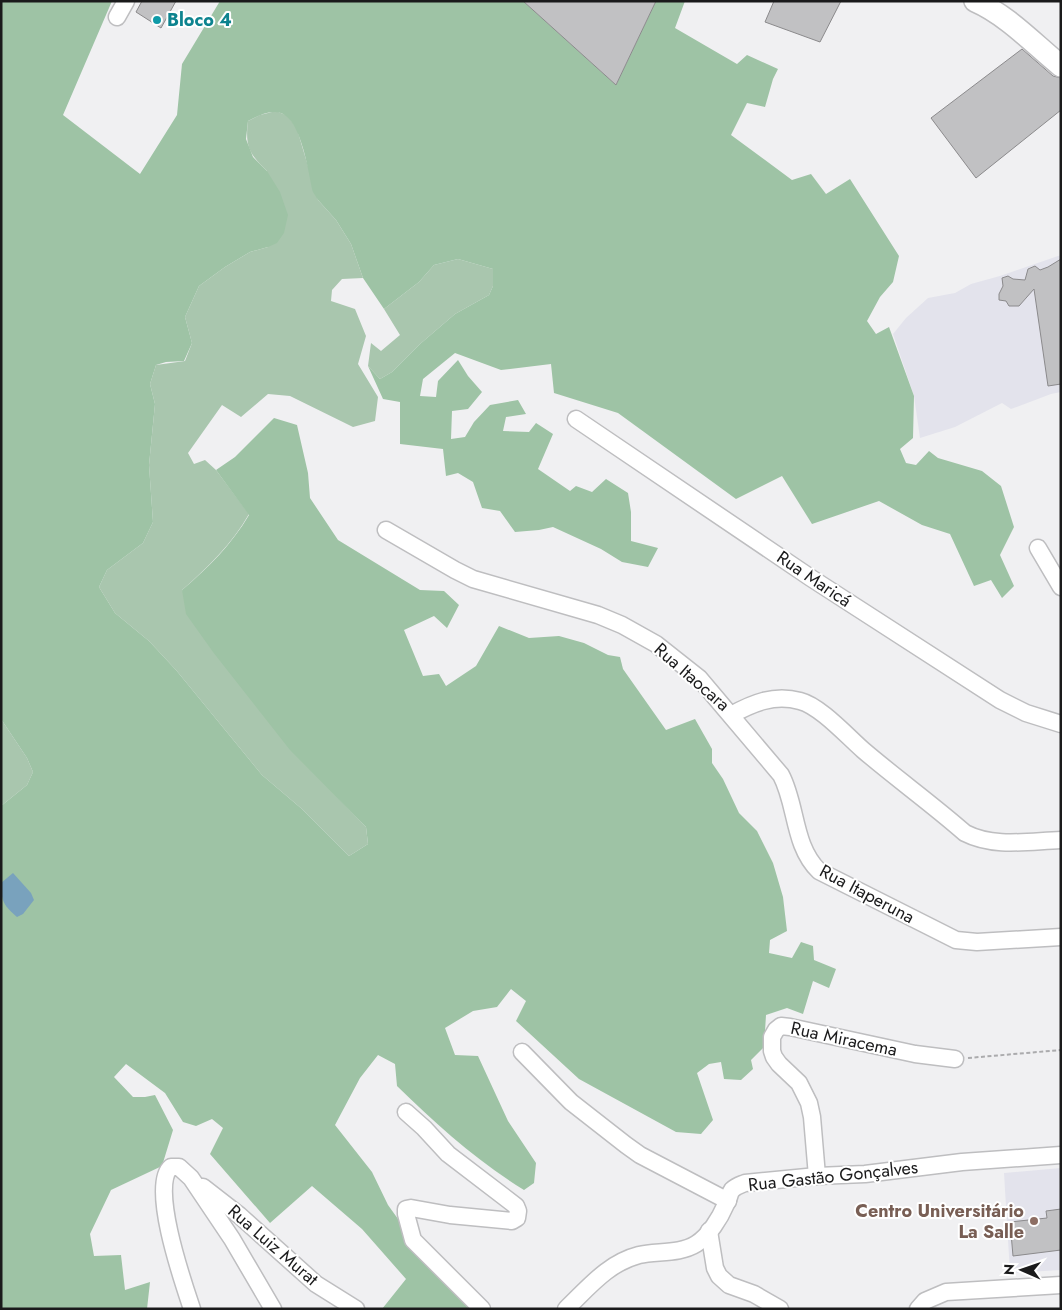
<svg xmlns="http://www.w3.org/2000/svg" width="1062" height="1310" font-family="Jost,sans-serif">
<rect width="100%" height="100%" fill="#f0f0f2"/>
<g fill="#e3e3ec">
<path d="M1061,255v137l-10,2 -40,15 -9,-6 -47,24 -35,11 -6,-42 -21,-62 13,-16 22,-20 27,-5 16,-9 29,-8z"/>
<path d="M1061,1168v102l-51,3 -6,-100z"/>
</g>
<g fill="#a9c6ae">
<path d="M276,111l12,5 9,13 21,71 18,20 15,24 12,34 -21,1 -10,11 -1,11 24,8 11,27 -8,28 20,33 -3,24 -22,6 -63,-31 -22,-2 -27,23 -19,-12 -34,48 6,11 11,-4 11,10 33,44c-17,30 -42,54 -67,76l158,210 26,27 2,17 -19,12 -47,-47 -40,-34 -86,-105 -27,-29 -34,-28 -16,-26 8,-17 36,-27 10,-21 -4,-57 6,-61 -5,-20 6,-19 29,-4 7,-18 -7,-26 14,-31 26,-19 25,-15 18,-5 -1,-76c-18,-18 -22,-24 -19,-50l12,-6z"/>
<path d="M458,259l35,10v17l-4,9 -34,19 -35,30 -28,28 -12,7 -12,-13 3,-23 10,8 19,-16 -16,-26 35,-27 15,-17z"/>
<path d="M1,719l26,39 6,14 -6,13 -26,21z"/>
</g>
<path fill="#9ec3a5" d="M1,1h111l-49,114 77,59 37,-59 5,-51 38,-63h303l93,84 40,-84h29l-10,27 62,36 10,-9 31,14 -5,10 -8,28 -18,-4 -16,32 61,45 19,-6 15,20 24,-15 49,77 -6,26 -13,15 -13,24 9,13 13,-7 25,69 -1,42 -13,11 6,14 10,2 13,-14 9,7 44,13 19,15 13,41 -14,28 14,31 -12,12 -11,-18 -17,6 -24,-52 -28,-9 -43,-24 -67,23 -30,-48 -46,23 -118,-86 -64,-20 -3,-29 -50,6 -46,-17 -32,26 -3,17 16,1 2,-16 20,-21 10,16 14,16 -14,17 -16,2 -1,28 14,-2 9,-15 16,-17 28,-5 8,14 -20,3 -3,14 26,1 7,-9 17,11 -15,35 32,22 6,-5 16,6 14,-13 22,14 3,19v29l27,7 -10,19 -26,-5 -21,-13 -48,-22 -14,3 -24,2 -15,-21 -18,-3 -9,-26 -15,-9 -12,3 -3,-27 -43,-5v-42l-17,-3 -15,-33 12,13 12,-7 28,-28 35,-30 34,-19 4,-9v-17l-35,-10 -24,6 -15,17 -35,27 -21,-31 -12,-34 -15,-24 -18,-20 -5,-8c-5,-20 -12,-82 -39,-80 -9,0 -18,5 -26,9l-2,18 7,18 14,14 13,21 8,23 -4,18 -7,10 -9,4 -18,5 -25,15 -26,19 -14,31 7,26 -8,18 -18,1 -10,3 -6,19 5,20 -6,61 4,57 -10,21 -36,27 -8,17 16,26 34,28 27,29 86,105 40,34 47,47 19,-12 -2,-17 -76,-77 -77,-98 -27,-38 -4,-24c26,-22 50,-46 67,-75l-33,-45 19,-13 39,-39 23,7 11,48 2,25 28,42 82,50 24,1 15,14 -12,23 -13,-12 -30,14 19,46 16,-2 7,12 30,-20 23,-40 30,12 30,-2 25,7 24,12 12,2 3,12 43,61 29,-11 17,30v14l11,16 16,34 18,18 16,32 10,34 4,34 -17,9 -1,13 23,5 9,-16 12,4 1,14 22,9 -7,19 -16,-7 -10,33 -16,-6 -21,7 -2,32 -13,13 2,9 -12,11 -17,-1 -3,-17 -12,2 -12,9 16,47 -12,14 -25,-2 -97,-53 -63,-58 10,-20 -15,-12 -14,18 -24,4 -28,17 10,27 23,1 30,65 28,42 -2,20 -10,7c-47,-29 -87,-65 -127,-104l-2,-22 -17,-9 -18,23 -25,47 37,47 16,33 43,60 48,44h-97l24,-30 -44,-50 -50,-43 -42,37 -60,-69 13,-26 -11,-9 -16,7 -13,-4 -18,-29 -39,-29 -12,13 19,20h12l10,-2 18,35 -11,36 -51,24 -21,44 4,22 27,-1 4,35 25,-8 -3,27h-146v-503l26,-21 6,-13 -6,-14 -26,-39z"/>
<path fill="#79a2bd" d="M13,873l18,20 3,7 -11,14 -6,3c-13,-11 -16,-16 -16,-34z"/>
<g fill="#c1c1c3" stroke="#8b8a8c">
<path d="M142,1h34l-15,27 -25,-16z"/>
<path d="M523,1h133l-40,84z"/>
<path d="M774,1h67l-21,41 -55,-20z"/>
<path d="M1022,49l31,27 8,2v32l-85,68 -45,-60z"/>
<path d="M1061,259v125l-13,2 -14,-97 -15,17h-10l-3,-5 -7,-1v-6l4,-8 -1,-8 6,-2 5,3 12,1 3,-11 7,-3 5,4 8,-3z"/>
<path d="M1061,1209v41l-48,6 -3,-34 37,-4 -1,-7z"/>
</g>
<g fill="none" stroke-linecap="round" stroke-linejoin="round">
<defs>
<g id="minor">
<path d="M117,17l9,-16"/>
<path d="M576,419l235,159 189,122 26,13 35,11"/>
<path d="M386,530l69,40 18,9 125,36 24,10 34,19 43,34 82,97c16,30 12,71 38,96l137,69 21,2 84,-5"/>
<path d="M1038,548l23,39"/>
<path d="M731,715c22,-12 43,-21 69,-14 20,5 47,35 63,49 34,29 69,54 102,83 29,15 64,8 96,7"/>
<path d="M522,1052l49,50 55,43 14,10 88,46"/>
<path d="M406,1112l18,16 24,26 68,52 2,5 -1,7 -5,3 -62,-6 -39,-7 -5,1v5l7,26 69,69"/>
<path d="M817,1176l-5,-59 -3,-14 -10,-20 -20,-19 -5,-7 -2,-6v-14l4,-7 5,-4 9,1 125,27 40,5"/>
<path d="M203,1187l36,28 77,69 40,25"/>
<path d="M709,1231l6,37 4,8 10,9 25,9 26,15"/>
<path d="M192,1309c-8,-24 -43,-124 -21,-142h8l12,11 41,61 41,70"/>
<path d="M566,1309c23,-22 42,-46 73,-54 18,-4 41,-1 57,-11 13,-8 24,-26 30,-40 3,-4 3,-10 6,-14 4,-4 8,-5 13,-7l72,-7 48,-2 97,-12 99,-7"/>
<path d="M918,1309l7,-8 21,-9 115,-7"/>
</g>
<path id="major" d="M975,1c32,14 59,43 86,65"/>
</defs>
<use href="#minor" stroke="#bebec0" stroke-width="19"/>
<use href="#major" stroke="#bebec0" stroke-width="24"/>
<path stroke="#ababad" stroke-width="2" stroke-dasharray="4 2.5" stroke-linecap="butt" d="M968,1058l93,-8"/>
<use href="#minor" stroke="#fff" stroke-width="16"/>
<use href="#major" stroke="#fff" stroke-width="21"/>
</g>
<circle fill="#0f9aa8" stroke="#fff" stroke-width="2" cx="157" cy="20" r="5"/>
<circle fill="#8d6e63" stroke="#fff" stroke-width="2" cx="1034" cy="1221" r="5"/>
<g text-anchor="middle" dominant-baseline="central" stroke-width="4" stroke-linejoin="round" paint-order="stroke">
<g font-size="18" font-weight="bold" fill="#0d838f" stroke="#fff" text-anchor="start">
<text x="167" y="20">Bloco 4</text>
</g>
<g font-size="18" fill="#1a1a1b" stroke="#fff">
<text transform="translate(814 579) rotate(34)">Rua Maricá</text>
<text transform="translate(692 677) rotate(41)">Rua Itaocara</text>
<text transform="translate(867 894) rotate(28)">Rua Itaperuna</text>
<text transform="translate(844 1039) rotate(12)">Rua Miracema</text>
<text transform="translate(833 1176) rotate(-6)">Rua Gastão Gonçalves</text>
<text transform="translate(273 1245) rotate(41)">Rua Luiz Murat</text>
</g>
<g font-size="18" font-weight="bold" fill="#785e54" stroke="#fff" text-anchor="end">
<text x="1024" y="1211">Centro Universitário<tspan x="1024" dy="21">La Salle</tspan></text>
</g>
</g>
<rect width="1062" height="1310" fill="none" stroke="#1a1a1b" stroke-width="5"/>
<g transform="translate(1022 1270) rotate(272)" stroke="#ffffff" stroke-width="4" paint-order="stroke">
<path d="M0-4L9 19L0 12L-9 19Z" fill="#1a1a1b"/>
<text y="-8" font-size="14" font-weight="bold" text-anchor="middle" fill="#1a1a1b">N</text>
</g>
</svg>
